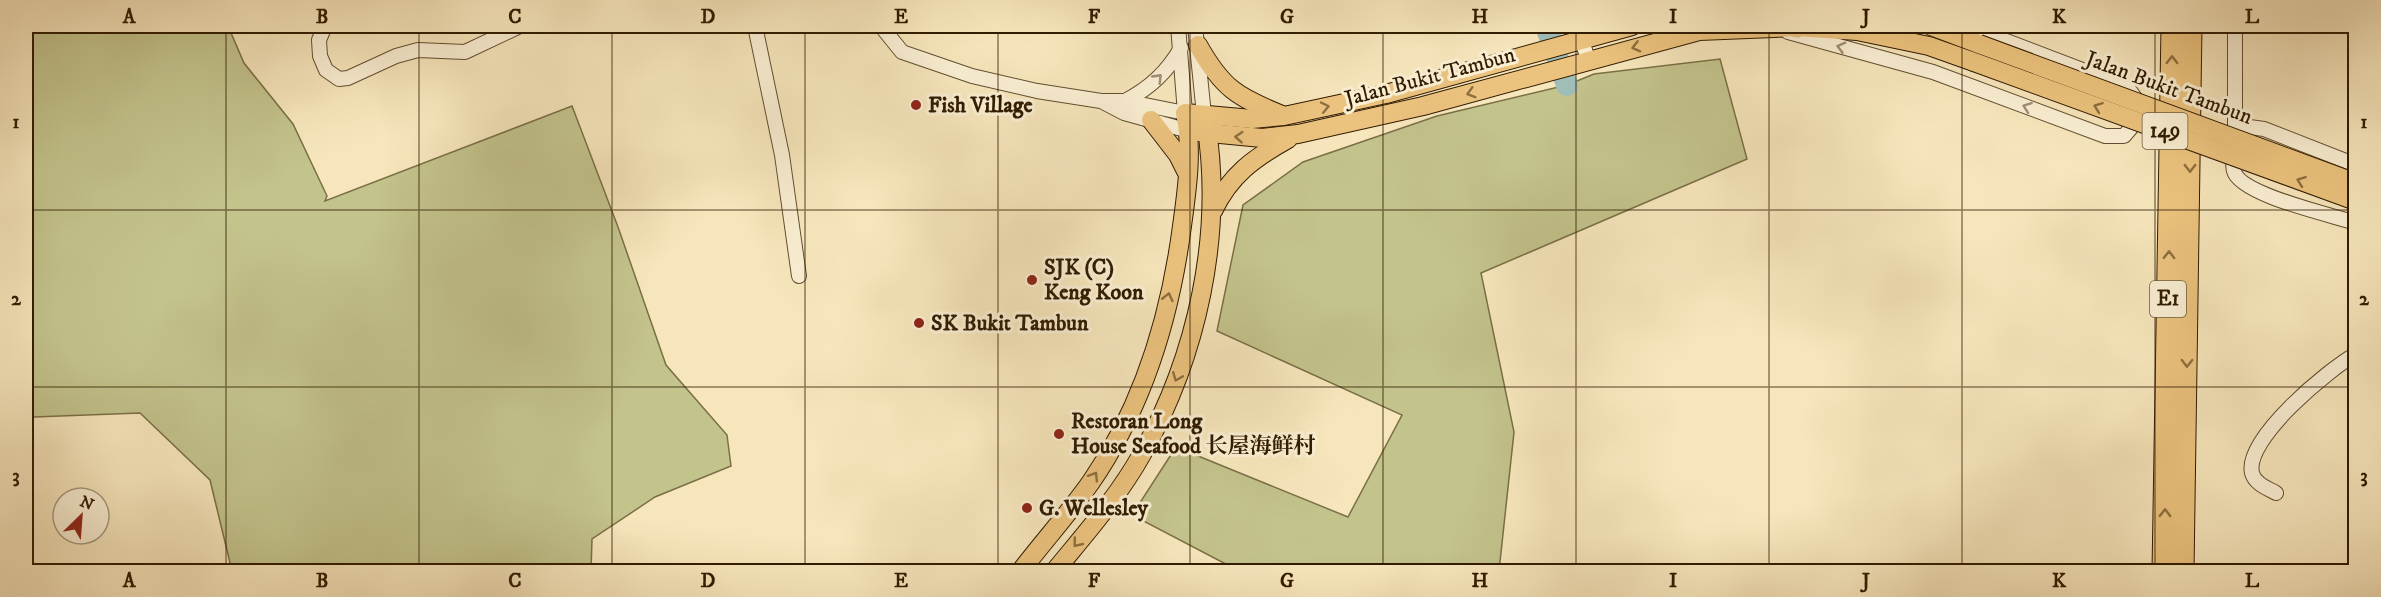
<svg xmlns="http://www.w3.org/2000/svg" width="2381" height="597" font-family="'IM FELL DW Pica','Noto Serif SC',serif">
<rect width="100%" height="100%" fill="#f7e6bc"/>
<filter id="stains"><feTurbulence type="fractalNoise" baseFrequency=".00333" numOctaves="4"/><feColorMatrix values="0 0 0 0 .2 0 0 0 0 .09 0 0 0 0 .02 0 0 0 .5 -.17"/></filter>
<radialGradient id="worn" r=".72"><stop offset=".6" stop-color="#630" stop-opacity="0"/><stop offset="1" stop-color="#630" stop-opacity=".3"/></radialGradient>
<g fill="#c3c38c" stroke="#7a6f46" stroke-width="1.5">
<path d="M26,26h202l16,37 49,61 34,72 -2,5 247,-95 46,121 48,138 61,70 4,31 -76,31 -63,42 -1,32h-359l-22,-91 -70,-67 -106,4 -8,-9z"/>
<path d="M1720,59l27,100 -266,114 33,159 -15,139h-260l-107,-56 44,-68 172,70 54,-102 -185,-84 26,-126 60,-43 134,-46 130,-31 27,-11z"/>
</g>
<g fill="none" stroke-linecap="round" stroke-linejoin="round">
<path stroke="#9fbeb8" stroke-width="22" d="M1546,26l21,59"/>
<defs>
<g id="minor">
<path d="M325,26l-6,14 1,16 6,14 13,9 9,-1 48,-22 22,-6 47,2 55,-26"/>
<path d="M755,26l27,129 17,121"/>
<path d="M881,26l21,26 70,24 65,15 64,10h24l60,12 -7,-87"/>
<path d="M1195,26l9,89"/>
<path d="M1577,26l11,33"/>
<path d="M2235,26v99"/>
<path d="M1788,32l145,40 172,64h19l12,-14 5,-16 -14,-19 -160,-61"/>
<path d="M1125,101c25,-13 42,-29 56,-53"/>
<path d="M1103,102l21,11 65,18"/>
<path d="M2356,165l-92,-36 -29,-4c0,14 -4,33 -1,46 6,24 98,44 122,52"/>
<path d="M2276,493c-9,-5 -21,-9 -24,-20 -8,-34 77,-104 104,-119"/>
</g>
<g id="major">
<path d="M1931,26l48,18"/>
<path d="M1198,45c24,43 39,52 84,70"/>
<path d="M1151,120l27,35 8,16"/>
<path d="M1189,131l73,7 36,-4 125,-28 276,-75 98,-4 60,4 72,15 45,16"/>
<path d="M1213,211c17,-36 41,-53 75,-72"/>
<path d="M1020,572c23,-30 49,-59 71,-90 53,-77 79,-164 91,-256 5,-36 11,-77 3,-113l67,6 32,-3 102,-22 246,-68"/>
<path d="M1054,572c31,-38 64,-75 88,-118 55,-98 82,-219 64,-331"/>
</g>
<g id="highway">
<path d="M1795,26l2,1"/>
<path d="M2163,572l9,-546"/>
<path d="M2183,572l8,-546"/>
</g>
</defs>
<use href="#minor" stroke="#624e2f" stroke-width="16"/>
<use href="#major" stroke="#301b00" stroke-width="20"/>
<use href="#highway" stroke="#301b00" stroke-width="23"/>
<use href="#minor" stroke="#faefd3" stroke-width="14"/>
<use href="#major" stroke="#ecc37e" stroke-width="18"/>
<use href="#highway" stroke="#ecc37e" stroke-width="21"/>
<defs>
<g id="major-bridge">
<path d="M1979,44l377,139"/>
<path d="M1974,62l382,139"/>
</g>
</defs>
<use href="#major-bridge" stroke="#301b00" stroke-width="20" stroke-linecap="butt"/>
<use href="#major-bridge" stroke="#ecc37e" stroke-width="18"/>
</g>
<defs><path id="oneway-chevron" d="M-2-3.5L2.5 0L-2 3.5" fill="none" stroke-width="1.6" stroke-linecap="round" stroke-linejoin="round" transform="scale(1.5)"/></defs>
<g stroke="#8e6f3f">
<use href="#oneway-chevron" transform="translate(1636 47) rotate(166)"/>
<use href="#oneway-chevron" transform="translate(2172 60) rotate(-89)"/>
<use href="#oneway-chevron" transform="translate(1471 93) rotate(164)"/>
<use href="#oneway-chevron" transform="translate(1325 107) rotate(-12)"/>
<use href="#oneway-chevron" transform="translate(2098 107) rotate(-160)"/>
<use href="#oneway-chevron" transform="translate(1239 137) rotate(-176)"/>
<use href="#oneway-chevron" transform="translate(2190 168) rotate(90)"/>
<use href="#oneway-chevron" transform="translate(2301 181) rotate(-160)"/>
<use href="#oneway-chevron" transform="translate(2169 255) rotate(-89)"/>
<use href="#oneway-chevron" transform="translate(1168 297) rotate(-77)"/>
<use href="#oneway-chevron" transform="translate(2187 363) rotate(91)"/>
<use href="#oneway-chevron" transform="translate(1177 377) rotate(112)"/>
<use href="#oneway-chevron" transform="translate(1094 476) rotate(-58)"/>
<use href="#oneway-chevron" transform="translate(2165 513) rotate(-89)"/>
<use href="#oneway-chevron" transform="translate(1077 543) rotate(129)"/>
</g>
<g stroke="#9f9074">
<use href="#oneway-chevron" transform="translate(1841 47) rotate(-165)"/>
<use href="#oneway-chevron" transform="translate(1158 78) rotate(-46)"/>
<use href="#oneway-chevron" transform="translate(2027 107) rotate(-160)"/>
</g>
<path fill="none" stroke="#301b00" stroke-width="1.5" stroke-opacity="0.55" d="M226,26v546M419,26v546M612,26v546M805,26v546M998,26v546M1190,26v546M1383,26v546M1576,26v546M1769,26v546M1962,26v546M2155,26v546M26,210h2330M26,387h2330"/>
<g fill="#8f2418" stroke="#faefd3" stroke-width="2">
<circle cx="916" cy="105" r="6"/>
<circle cx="1032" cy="280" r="6"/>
<circle cx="919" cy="323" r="6"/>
<circle cx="1059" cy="434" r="6"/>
<circle cx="1027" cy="508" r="6"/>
</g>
<g text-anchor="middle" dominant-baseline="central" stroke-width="6" stroke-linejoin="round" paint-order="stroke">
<g fill="#faefd3" stroke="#6d5b3f" stroke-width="1.5">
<rect x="2142.5" y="113" width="45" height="36" rx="4.5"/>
<rect x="2150" y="281" width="36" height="36" rx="4.5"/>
</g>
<g font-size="21" font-weight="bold" fill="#301b00">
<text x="2165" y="131">149</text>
<text x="2168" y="299">E1</text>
</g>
<g font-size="22" fill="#301b00" stroke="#faefd3">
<text transform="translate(1430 77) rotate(-15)">Jalan Bukit Tambun</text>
<text transform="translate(2169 88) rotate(20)">Jalan Bukit Tambun</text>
</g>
<g font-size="22" font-weight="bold" fill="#301b00" stroke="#faefd3" text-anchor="start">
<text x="928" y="105">Fish Village</text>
<text x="1044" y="267">SJK (C)<tspan x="1044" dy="25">Keng Koon</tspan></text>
<text x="931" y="323">SK Bukit Tambun</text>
<text x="1071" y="421">Restoran Long<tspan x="1071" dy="25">House Seafood 长屋海鲜村</tspan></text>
<text x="1039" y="508">G. Wellesley</text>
</g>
</g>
<rect width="2381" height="597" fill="none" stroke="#f7e6bc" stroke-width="66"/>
<g transform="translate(81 516) rotate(25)"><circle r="28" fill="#faefd3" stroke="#a99a7f" stroke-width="1.5"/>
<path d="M0-4.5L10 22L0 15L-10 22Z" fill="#8f2418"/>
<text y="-9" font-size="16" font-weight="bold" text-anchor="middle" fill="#301b00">N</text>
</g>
<rect x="33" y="33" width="2315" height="531" fill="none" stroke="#301b00" stroke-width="2"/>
<g font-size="20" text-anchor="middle" font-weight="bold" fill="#301b00">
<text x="129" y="23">A</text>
<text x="322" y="23">B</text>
<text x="515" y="23">C</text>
<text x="708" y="23">D</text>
<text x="901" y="23">E</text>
<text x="1094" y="23">F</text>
<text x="1287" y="23">G</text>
<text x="1480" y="23">H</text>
<text x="1673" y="23">I</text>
<text x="1866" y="23">J</text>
<text x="2059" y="23">K</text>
<text x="2252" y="23">L</text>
<text x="16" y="128">1</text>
<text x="2364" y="128">1</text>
<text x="16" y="305">2</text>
<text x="2364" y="305">2</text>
<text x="16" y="482">3</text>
<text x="2364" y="482">3</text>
<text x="129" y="587">A</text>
<text x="322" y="587">B</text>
<text x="515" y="587">C</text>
<text x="708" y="587">D</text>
<text x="901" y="587">E</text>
<text x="1094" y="587">F</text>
<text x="1287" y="587">G</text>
<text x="1480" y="587">H</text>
<text x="1673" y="587">I</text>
<text x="1866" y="587">J</text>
<text x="2059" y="587">K</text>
<text x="2252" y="587">L</text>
</g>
<rect width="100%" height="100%" filter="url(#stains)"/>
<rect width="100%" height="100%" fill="url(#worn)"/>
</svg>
